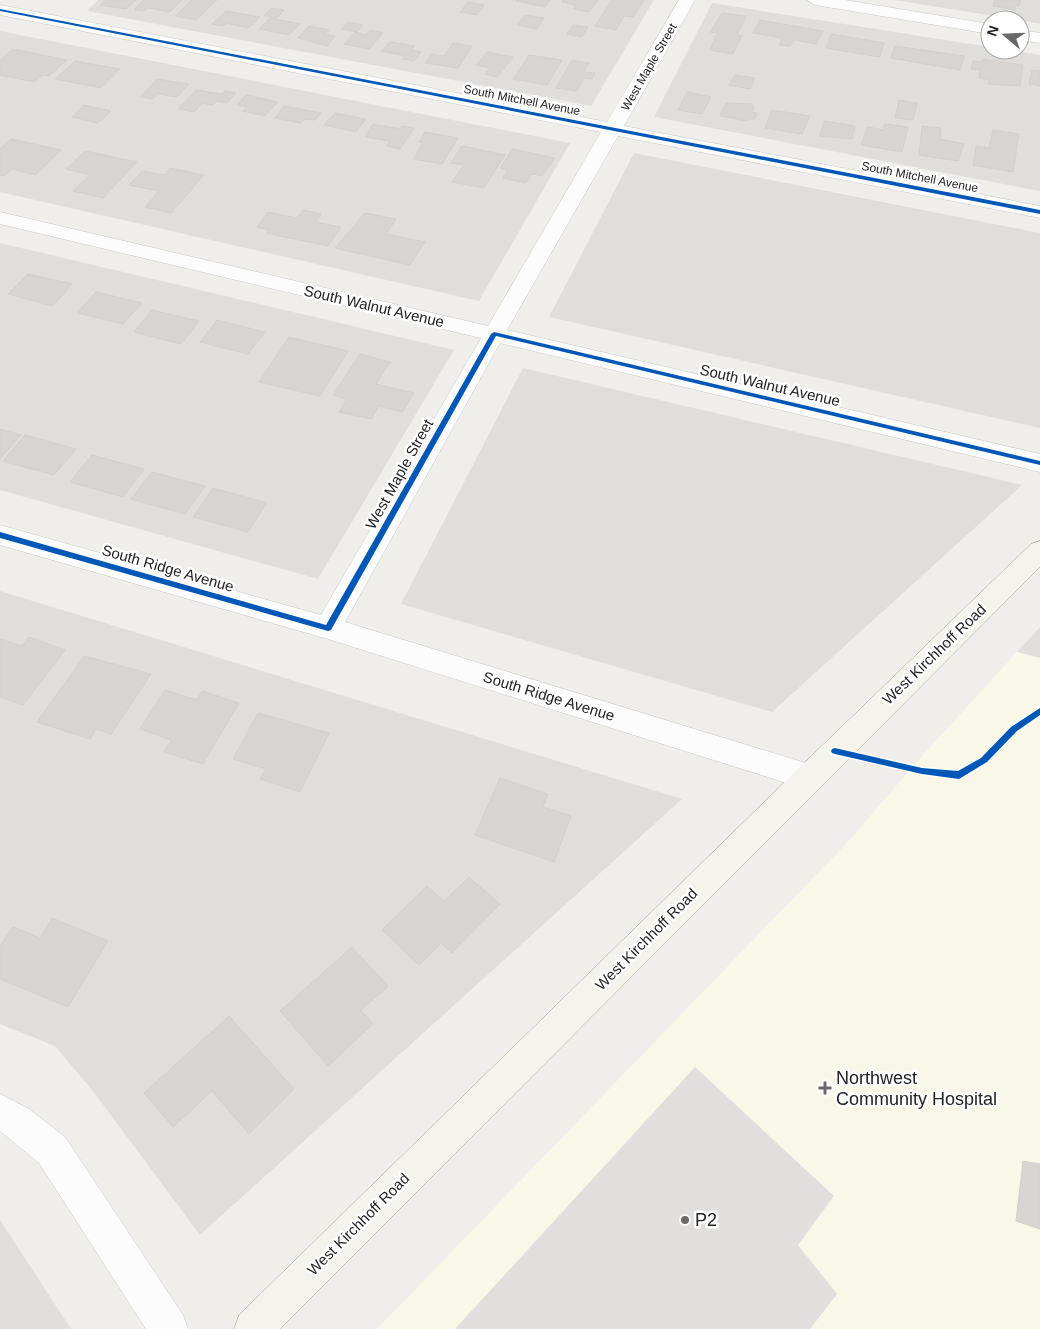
<svg xmlns="http://www.w3.org/2000/svg" width="1040" height="1329" font-family="Helvetica,sans-serif">
<rect width="100%" height="100%" fill="#f0eeeb"/>
<g fill="#dfdedc">
<path d="M98,0h556l-63,106 -504,-95z"/>
<path d="M894,0h146v24l-20,-4z"/>
<path d="M712,3l278,44v3h19l31,5v136l-386,-74z"/>
<path d="M0,31l570,112 -91,158 -479,-109z"/>
<path d="M634,153l406,80v195l-491,-111z"/>
<path d="M0,243l454,107 -136,229 -318,-89z"/>
<path d="M523,368l499,117 -250,227 -371,-108z"/>
<path d="M0,591l682,208 -482,436 -107,-144 -38,-45 -55,-22z"/>
<path d="M1040,627v31l-23,-6z"/>
<path d="M0,1220l71,109h-71z"/>
</g>
<path fill="#f8f7e8" d="M1017,652l23,6v671h-663l467,-483 79,-91z"/>
<path fill="#e0dfde" d="M695,1067l139,129 -36,49 39,49 -27,35h-355z"/>
<g fill="#d7d4d2" stroke="#d3d0cc">
<path d="M105,0h31l-10,9 -26,-4z"/>
<path d="M144,0h38l-12,12 -22,-4 -4,3 -10,-1z"/>
<path d="M192,0h25l-21,20 -21,-4z"/>
<path d="M517,0h33l-5,7 -29,-6z"/>
<path d="M563,0h35l-9,12 -16,-3 2,-4 -13,-3z"/>
<path d="M612,0h32l-11,17 -9,-1 -8,14 -21,-4z"/>
<path d="M995,0h26l-2,6h-4l1,4 -23,-4z"/>
<path d="M468,2l16,3 -7,10 -17,-3z"/>
<path d="M272,8l12,2 -7,8 -13,-3z"/>
<path d="M226,11l34,6 -11,11 -23,-5 -3,3 -11,-2z"/>
<path d="M722,13l24,3 -9,19 5,1 -9,18 -23,-4 7,-17 -7,-1z"/>
<path d="M525,15l19,3 -7,11 -20,-4z"/>
<path d="M270,18l30,6 -11,11 -30,-6z"/>
<path d="M760,20l63,11 -7,13 -22,-4 -4,6 -11,-1 3,-7 -29,-5z"/>
<path d="M348,22l15,3 -6,7 -16,-3z"/>
<path d="M573,25l15,2 -6,10 -15,-3z"/>
<path d="M309,26l20,4 -4,4 10,2 -8,10 -29,-8z"/>
<path d="M370,30l13,3 -14,16 -25,-5 11,-12 11,3z"/>
<path d="M831,34l53,9 -4,14 -54,-9z"/>
<path d="M390,42l25,4 -4,4 10,2 -7,9 -11,-2 2,-3 -24,-5z"/>
<path d="M453,43l19,3 -14,22 -33,-5 6,-9 13,2z"/>
<path d="M895,46l69,10 -4,14 -69,-12z"/>
<path d="M13,49l54,11 -18,16 -6,-1 -9,7 -34,-7v-15z"/>
<path d="M487,52l26,5 -16,20 -12,-3 5,-6 -14,-3z"/>
<path d="M529,55l33,5 -15,25 -34,-6z"/>
<path d="M983,59l40,6 -3,21 -32,-2 2,-4 -11,-2 1,-8 -9,-1 2,-8 9,1z"/>
<path d="M572,60l17,3 -5,9 11,1 -3,6 -8,-1 -7,13 -21,-3z"/>
<path d="M75,61l45,8 -19,19 -46,-9z"/>
<path d="M1032,70l8,1v15l-11,-2z"/>
<path d="M735,75l20,3 -5,11 -21,-4z"/>
<path d="M157,79l32,5 -12,13 -19,-3 -5,5 -13,-2z"/>
<path d="M196,90l26,4 3,-3 11,2 -9,10 -11,-2 -3,4 -11,-2 -8,9 -16,-3z"/>
<path d="M687,92l24,5 -9,17 -24,-4z"/>
<path d="M246,95l32,7 -13,14 -22,-5 4,-4 -10,-2z"/>
<path d="M899,100l18,3 -4,17 -18,-2z"/>
<path d="M726,103l26,1 2,3 -2,5 5,1 -2,6h-7l-1,2 -27,-5z"/>
<path d="M84,105l27,6 -13,12 -26,-6z"/>
<path d="M284,106l37,7 -6,7 -10,-1 -4,4 -26,-5z"/>
<path d="M772,110l38,6 -8,18 -37,-6z"/>
<path d="M335,113l31,6 -10,13 -32,-7z"/>
<path d="M824,121l31,5 -3,13 -32,-3z"/>
<path d="M373,124l27,5 2,-3 12,2 -14,21 -13,-3 3,-5 -25,-4z"/>
<path d="M885,124l23,3 -6,25 -41,-7 7,-18 15,3z"/>
<path d="M922,126l19,2 -1,11 24,5 -6,17 -39,-6z"/>
<path d="M993,130l26,4 -6,38 -40,-7 3,-19 13,2z"/>
<path d="M425,132l33,6 -16,26 -29,-5 10,-16 -4,-1z"/>
<path d="M11,139l50,11 -26,25 -23,-6 -8,7 -4,-1v-26z"/>
<path d="M462,146l43,9 -21,33 -32,-6 12,-17 -13,-2z"/>
<path d="M513,149l42,9 -13,18 -10,-2 -6,9 -23,-5 5,-8 -8,-2z"/>
<path d="M85,151l52,11 -34,36 -30,-7 17,-16 -24,-6z"/>
<path d="M170,168l34,7 -33,38 -26,-6 14,-16 -30,-6 13,-14 22,4z"/>
<path d="M303,210l18,4 -6,8 26,5 -13,19 -62,-13 3,-3 -12,-3 11,-15 29,6z"/>
<path d="M365,213l31,6 -10,15 39,8 -15,23 -75,-17z"/>
<path d="M28,274l44,10 -19,22 -45,-12z"/>
<path d="M96,292l46,11 -19,21 -46,-11z"/>
<path d="M152,310l47,11 -18,23 -47,-12z"/>
<path d="M217,320l48,12 -17,22 -48,-12z"/>
<path d="M289,337l59,14 -28,45 -61,-14z"/>
<path d="M360,354l30,8 -14,22 38,9 -12,19 -23,-6 -8,13 -32,-7 8,-13 -14,-4z"/>
<path d="M0,429l21,6 -21,24z"/>
<path d="M25,435l51,14 -22,26 -51,-14z"/>
<path d="M92,455l52,14 -21,28 -53,-15z"/>
<path d="M152,472l53,14 -20,28 -54,-15z"/>
<path d="M213,488l54,15 -19,29 -55,-15z"/>
<path d="M29,637l36,13 -42,55 -23,-8v-58l22,7z"/>
<path d="M84,656l67,18 -40,60 -15,-5 -6,10 -53,-17z"/>
<path d="M165,690l32,10 5,-9 37,12 -36,61 -39,-12 7,-12 -31,-11z"/>
<path d="M258,713l71,20 -29,59 -40,-13 6,-10 -33,-10z"/>
<path d="M500,778l48,16 -5,13 28,9 -17,46 -79,-27z"/>
<path d="M469,877l31,27 -48,49 -11,-10 -22,22 -37,-35 45,-44 17,15z"/>
<path d="M52,918l56,23 -40,66 -68,-28v-33l13,-19 27,11z"/>
<path d="M352,947l36,39 -27,24 12,14 -45,42 -48,-55z"/>
<path d="M229,1016l65,73 -45,45 -37,-43 -39,36 -29,-34z"/>
<path d="M1023,1161l17,3v65l-24,-8z"/>
</g>
<g fill="none" stroke-linecap="round" stroke-linejoin="round">
<defs>
<g id="street">
<path d="M679,0h16l-71,126 416,80v12l-422,-82 -111,194 533,124v18l-540,-129 -155,279 464,142 10,4 5,9 -5,9 -10,4 -481,-151 -328,-94v-20l321,90 160,-277 -481,-114v-12l488,114 113,-194 -601,-117v-10l607,117z"/>
<path d="M807,0h38l145,24v10l-175,-29z"/>
<path d="M1020,30l20,3v10l-20,-3z"/>
<path d="M0,1094l29,15 36,28 118,178 5,14h-42l-107,-166 -39,-32z"/>
</g>
<path id="secondary" d="M1040,541v26l-760,762h-46l5,-14 560,-547 232,-224z"/>
</defs>
<use href="#street" stroke="#c9c8c7" stroke-width="1"/>
<use href="#secondary" stroke="#999a82" stroke-width="1"/>
<use href="#street" fill="#fdfcfc" fill-rule="evenodd"/>
<use href="#secondary" fill="#f4f4ed" fill-rule="evenodd"/>
<defs>
<g id="cycleway">
<path d="M0,9l1040,201v4l-1040,-203z"/>
<path d="M494,332l546,129v4l-544,-129 -165,294 -3,1 -328,-93v-6l326,93 165,-291z"/>
<path d="M1040,708v7l-23,16 -30,31 -28,17 -37,-5 -87,-20 -3,-1 -1,-2 1,-2 3,-1 87,20 36,3 23,-13 30,-31z"/>
</g>
</defs>
<use href="#cycleway" stroke="#fff" stroke-width="3"/>
<use href="#cycleway" fill="#0057b8" fill-rule="evenodd"/>
</g>
<g fill="#6a6968" stroke="#fff" stroke-width="2">
<path d="M822.5 1080.5h5v5h5v5h-5v5h-5v-5h-5v-5h5z"/>
<circle cx="685" cy="1220" r="5"/>
</g>
<g text-anchor="middle" dominant-baseline="central" stroke-width="5" stroke-linejoin="round" paint-order="stroke">
<g font-size="12" fill="#222" stroke="#fff">
<text transform="translate(649 67) rotate(-60)">West Maple Street</text>
<text transform="translate(522 100) rotate(11)">South Mitchell Avenue</text>
<text transform="translate(920 177) rotate(11)">South Mitchell Avenue</text>
</g>
<g font-size="15" fill="#222" stroke="#fff">
<text transform="translate(374 306) rotate(13)">South Walnut Avenue</text>
<text transform="translate(770 385) rotate(13)">South Walnut Avenue</text>
<text transform="translate(399 474) rotate(-61)">West Maple Street</text>
<text transform="translate(168 568) rotate(16)">South Ridge Avenue</text>
<text transform="translate(934 654) rotate(-44)">West Kirchhoff Road</text>
<text transform="translate(549 696) rotate(17)">South Ridge Avenue</text>
<text transform="translate(646 939) rotate(-45)">West Kirchhoff Road</text>
<text transform="translate(358 1224) rotate(-45)">West Kirchhoff Road</text>
</g>
<g font-size="18" fill="#222" stroke="#fff" text-anchor="start">
<text x="836" y="1078">Northwest<tspan x="836" dy="21">Community Hospital</tspan></text>
<text x="695" y="1220">P2</text>
</g>
</g>
<g transform="translate(1005 35) rotate(289)"><circle r="24" fill="#ffffff" stroke="#a7a7a7"/>
<path d="M0-4L9 19L0 12L-9 19Z" fill="#6a6968"/>
<text y="-8" font-size="14" font-weight="bold" text-anchor="middle" fill="#222222">N</text>
</g>
</svg>
